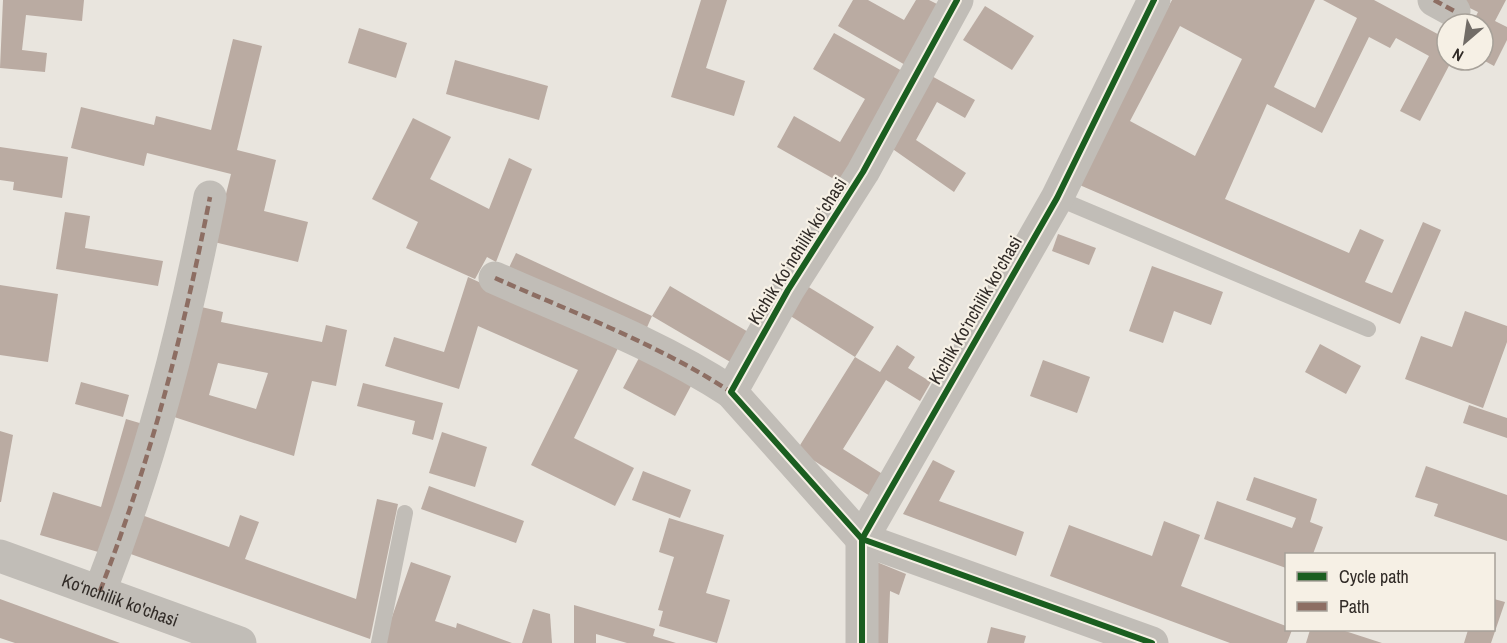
<svg xmlns="http://www.w3.org/2000/svg" width="1507" height="643" font-family="'Archivo Narrow',sans-serif">
<rect width="100%" height="100%" fill="#e9e5de"/>
<g fill="#baaba2" fill-rule="evenodd">
<path d="M3,0h81l-2,21 -56,-6 -4,35 25,3 -2,19 -45,-4z"/>
<path d="M701,0h26l-21,68 39,13 -11,35 -63,-19z"/>
<path d="M853,0h15l36,20 12,-20h13l12,6 -34,60 -69,-40z"/>
<path d="M1172,0h143l-41,87 41,21 42,-90 -34,-18h51l73,39v21h5l-32,61 -20,-10 29,-55 -33,-18 -6,10 -21,-11 -47,96 -55,-29 -42,95 124,54 11,-24 24,11 -19,42 27,11 31,-71 18,8 -41,94 -325,-141zM1180,26l62,33 -47,97 -65,-35z"/>
<path d="M1453,0h53l-11,21 12,6v13l-13,26 -11,-6v-36h-11l6,-12z"/>
<path d="M985,6l49,30 -22,34 -49,-30z"/>
<path d="M359,28l48,15 -11,35 -48,-15z"/>
<path d="M834,33l70,39 -63,111 -64,-36 17,-31 46,26 25,-43 -52,-30z"/>
<path d="M233,39l29,7 -25,104 39,10 -12,51 44,11 -10,40 -84,-20 17,-68 -84,-21 -3,13 -73,-18 10,-41 73,18 2,-9 55,14z"/>
<path d="M455,60l93,26 -9,34 -93,-26z"/>
<path d="M928,74l47,26 -10,18 -28,-16 -21,38 50,33 -12,19 -67,-47z"/>
<path d="M413,118l38,19 -21,42 59,30 20,-51 23,11 -36,93 -9,-5 -12,22 -69,-31 12,-26 -46,-23z"/>
<path d="M0,147l68,10 -6,41 -49,-8 1,-8 -14,-2z"/>
<path d="M65,212l25,4 -5,32 78,13 -5,25 -102,-17z"/>
<path d="M1058,234l38,14 -7,17 -37,-14z"/>
<path d="M516,253l136,63 -10,23 -137,-63z"/>
<path d="M1152,266l71,26 -12,33 -37,-14 -11,32 -34,-12z"/>
<path d="M468,277l151,69 -45,92 60,30 -19,38 -84,-41 47,-95 -100,-44 -19,63 -74,-23 9,-29 50,15z"/>
<path d="M0,285l58,9 -10,68 -48,-7z"/>
<path d="M670,286l80,47 -18,30 -80,-47z"/>
<path d="M807,286l67,41 -19,30 -66,-42z"/>
<path d="M197,306l26,6 -2,10 101,20 4,-17 21,5 -11,56 -24,-5 -18,75 -126,-41zM218,363l50,10 -12,36 -47,-14z"/>
<path d="M1465,311l42,15v16l-24,66 -78,-29 16,-43 31,11z"/>
<path d="M1320,344l41,22 -15,28 -41,-22z"/>
<path d="M897,345l18,12 -7,11 23,14 -11,19 -34,-21 -43,69 41,26 -14,21 -73,-46 58,-93 25,15z"/>
<path d="M640,356l52,28 -17,32 -52,-28z"/>
<path d="M1043,360l47,17 -13,36 -47,-17z"/>
<path d="M81,382l48,13 -6,22 -48,-13z"/>
<path d="M363,383l80,20 -10,37 -21,-6 3,-13 -58,-15z"/>
<path d="M1469,405l38,13v20l-44,-15z"/>
<path d="M126,419l17,5 -38,130 -65,-19 13,-43 48,15z"/>
<path d="M0,431l13,4 -12,67h-1z"/>
<path d="M442,432l45,15 -12,40 -46,-14z"/>
<path d="M933,460l22,11 -16,30 85,31 -8,24 -113,-42z"/>
<path d="M1426,466l81,29v46l-73,-25 4,-12 -23,-7z"/>
<path d="M643,471l48,19 -11,28 -48,-18z"/>
<path d="M1254,477l63,22 -7,23 13,5 -10,27h-27v14l-82,-29 13,-38 75,27 4,-10 -50,-18z"/>
<path d="M429,486l95,35 -8,22 -95,-34z"/>
<path d="M377,499l21,5 -28,135 -245,-87 14,-38 90,33 11,-32 19,7 -14,37 111,40z"/>
<path d="M669,518l55,17 -18,58 24,7 -13,43 -58,-17 4,-15 -5,-1 16,-53 -15,-5z"/>
<path d="M1164,521l36,14 -19,51 105,40v4h6l-5,13h-57l-180,-67 19,-51 83,31z"/>
<path d="M867,558l39,16 -7,21 -9,-4 -2,52h-24z"/>
<path d="M411,562l40,14 -16,45 21,7 1,-5 55,20h-129z"/>
<path d="M0,599l120,44h-105l-15,-5z"/>
<path d="M1494,599l11,3 -14,41h-27l4,-13h26z"/>
<path d="M574,605l81,24 -2,7 23,7h-49l-31,-9v9h-22z"/>
<path d="M533,609l17,5 2,29h-30z"/>
<path d="M991,627l35,9 -2,7h-37z"/>
<path d="M1310,630h32l40,13h-76z"/>
</g>
<g fill="none" stroke-linecap="round" stroke-linejoin="round">
<g stroke="#c1bdb7" stroke-width="16">
<path d="M1057,198l311,131"/>
<path d="M379,643l26,-130"/>
</g>
<g stroke="#c1bdb7" stroke-width="33">
<path d="M957,0l-94,172 -75,118 -57,102 131,147 290,104"/>
<path d="M1434,0l20,11"/>
<path d="M495,278c79,35 163,66 236,114"/>
<path id="s1" d="M0,556l240,87"/>
<path d="M100,591c51,-131 83,-256 110,-394"/>
<path d="M862,643v-104l195,-341 97,-198"/>
</g>
<g stroke="#8d6e63" stroke-width="4.5" stroke-dasharray="9 4.5" stroke-linecap="butt">
<path d="M1434,0l20,11"/>
<path d="M495,278c79,35 163,66 236,114"/>
<path d="M100,591c51,-131 83,-256 110,-394"/>
</g>
<defs>
<g id="cycleway">
<path d="M957,0l-94,172 -75,118 -57,102 131,147 290,104"/>
<path d="M862,643v-104l195,-341 97,-198"/>
</g>
</defs>
<use href="#cycleway" stroke="#f6f0e5" stroke-width="10"/>
<use href="#cycleway" stroke="#1b5e20" stroke-width="6"/>
</g>
<g text-anchor="middle" dominant-baseline="central" stroke-width="4.5" stroke-linejoin="round" paint-order="stroke">
<g font-size="18" fill="#312b27" stroke="#f6f0e5">
<text transform="translate(797 251) rotate(-58)">Kichik Koʻnchilik koʻchasi</text>
<text transform="translate(975 310) rotate(-60)">Kichik Ko‘nchilik ko‘chasi</text>
<text stroke="none"><textPath href="#s1" startOffset="128">Ko‘nchilik ko'chasi</textPath></text>
</g>
</g>
<rect x="1285" y="553" width="210" height="78" fill="#f6f0e5" stroke="#a7a199" stroke-width="1.5"/>
<rect x="1297" y="572" width="30" height="9" fill="#1b5e20" stroke="#a7a199" stroke-width="1.5"/>
<text x="1339" y="583" font-size="18" fill="#312b27">Cycle path</text>
<rect x="1297" y="602" width="30" height="9" fill="#8d6e63" stroke="#a7a199" stroke-width="1.5"/>
<text x="1339" y="613" font-size="18" fill="#312b27">Path</text>
<g transform="translate(1465 42) rotate(209)"><circle r="28" fill="#f6f0e5" stroke="#a7a199" stroke-width="1.5"/>
<path d="M0-4.5L10 22L0 15L-10 22Z" fill="#716c67"/>
<text y="-9" font-size="16" font-weight="bold" text-anchor="middle" fill="#312b27">N</text>
</g>
</svg>
